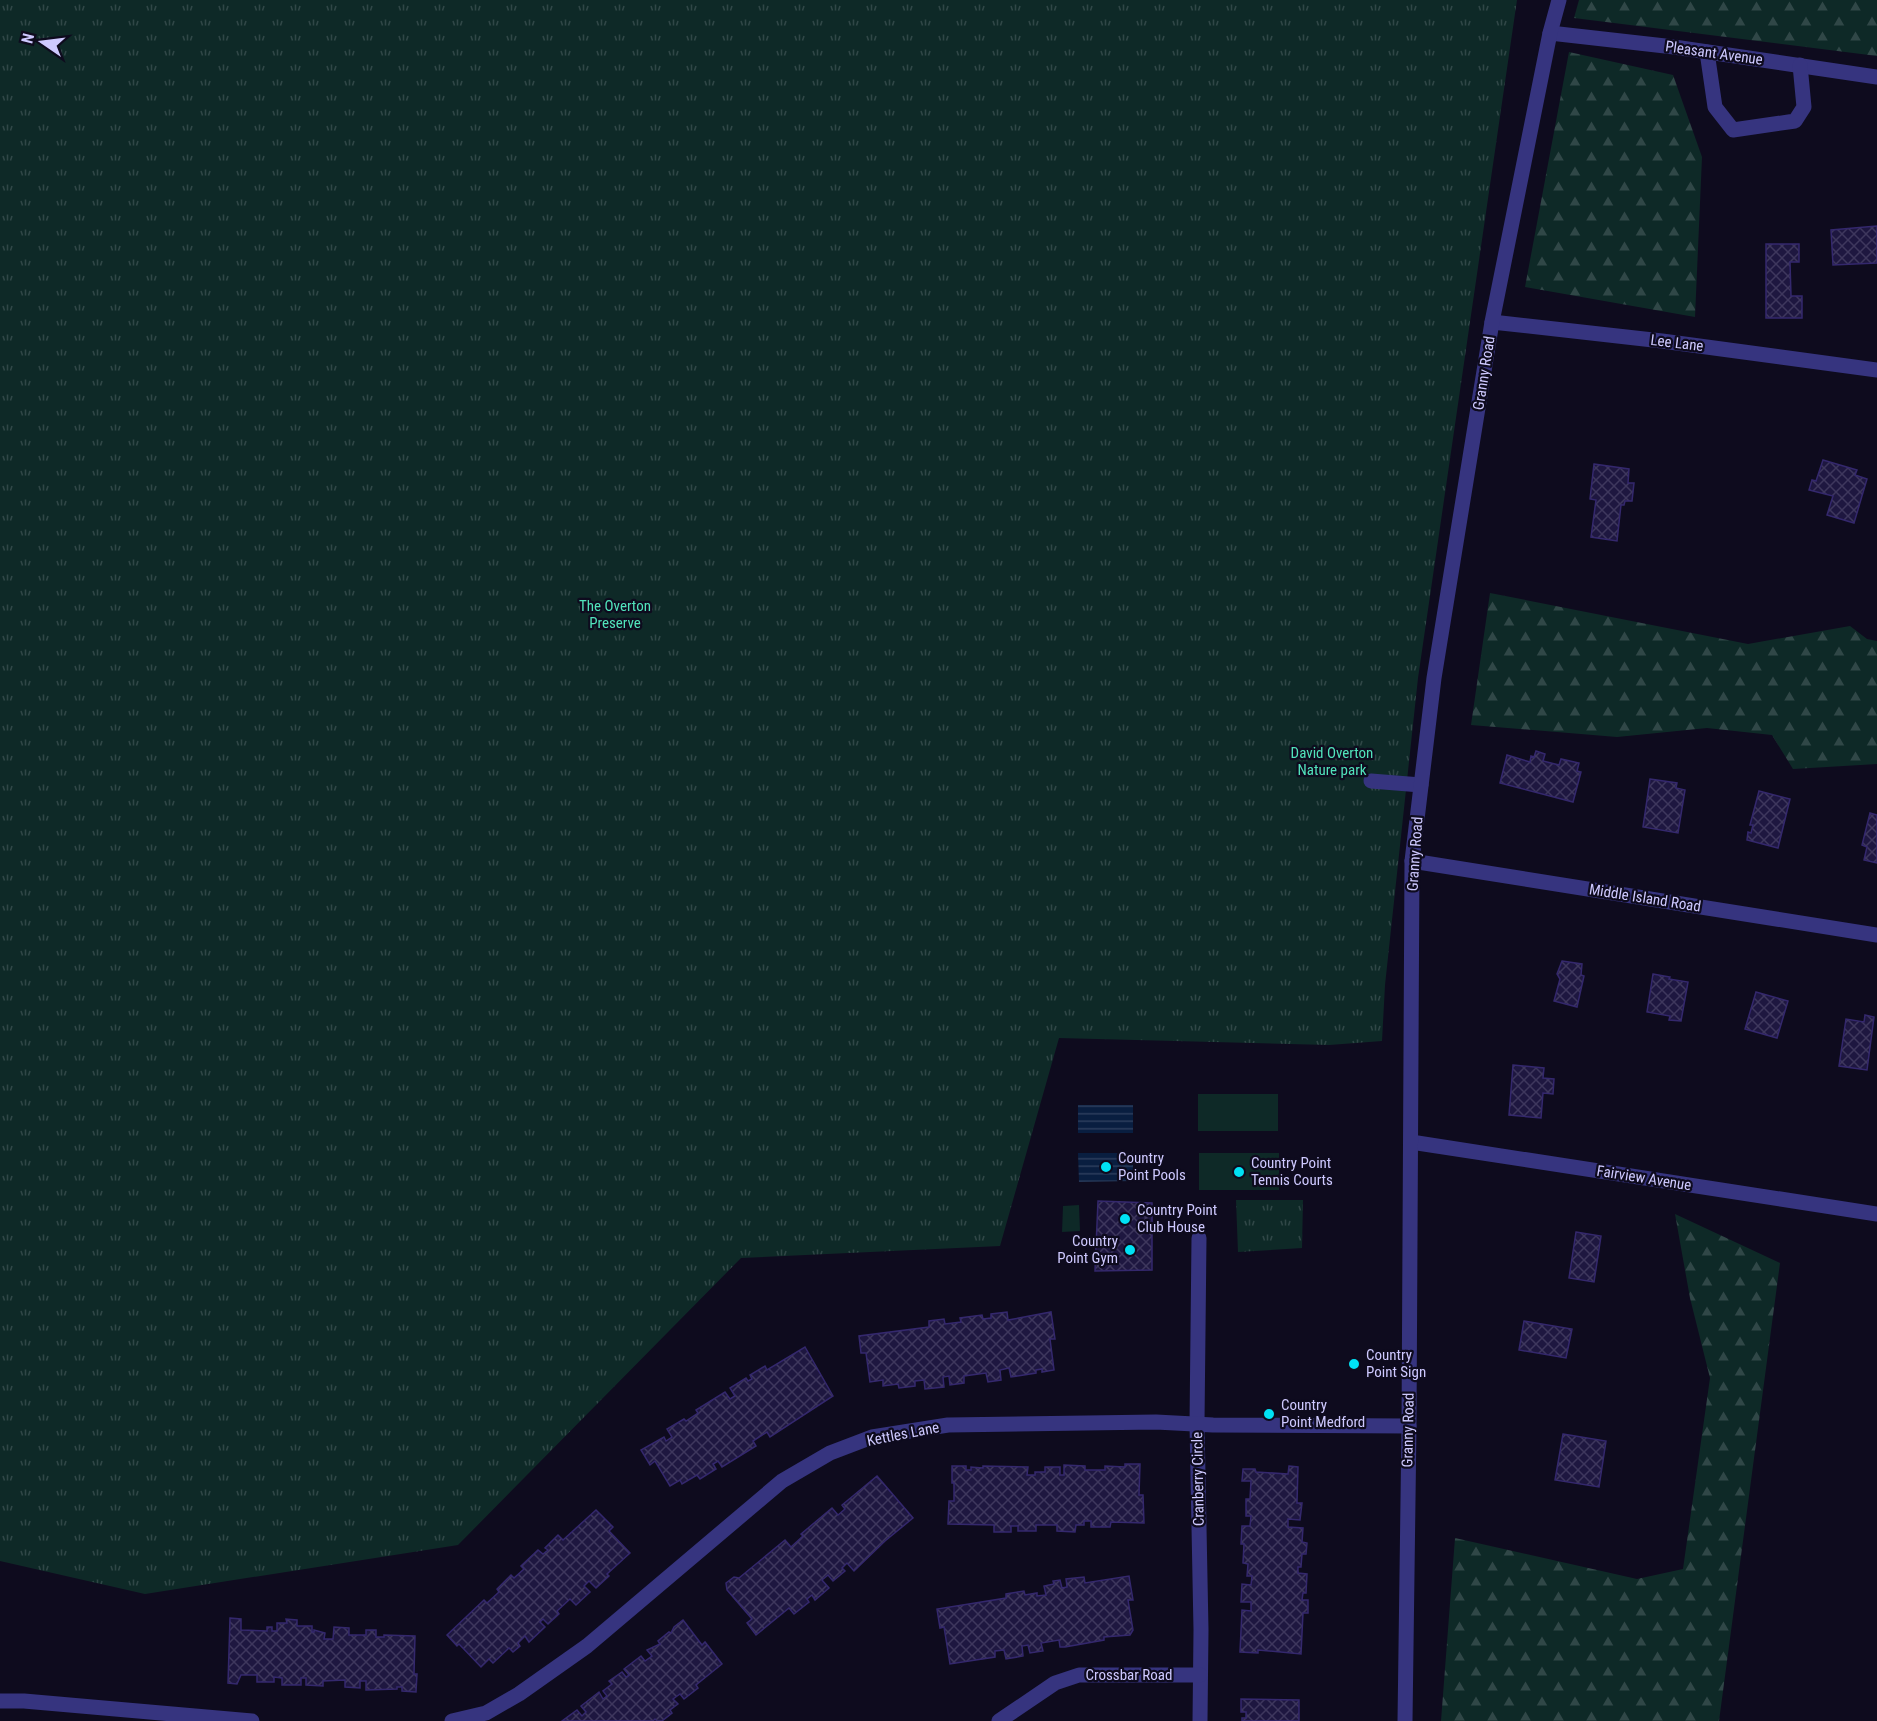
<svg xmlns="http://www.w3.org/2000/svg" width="1877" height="1721" font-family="'Roboto Condensed',sans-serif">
<defs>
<pattern id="forest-firs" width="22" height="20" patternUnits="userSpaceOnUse" patternTransform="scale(1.5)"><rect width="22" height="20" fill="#0e2927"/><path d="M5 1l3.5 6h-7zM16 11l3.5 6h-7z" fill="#304747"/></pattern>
<pattern id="park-tufts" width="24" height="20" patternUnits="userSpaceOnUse" patternTransform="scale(1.5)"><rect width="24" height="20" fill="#0e2927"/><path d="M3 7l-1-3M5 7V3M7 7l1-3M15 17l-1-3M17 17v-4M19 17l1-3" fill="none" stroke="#304747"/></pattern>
<pattern id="water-rules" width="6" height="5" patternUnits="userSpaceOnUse" patternTransform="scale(1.5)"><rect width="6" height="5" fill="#091e40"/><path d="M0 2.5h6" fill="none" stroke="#2c3d5d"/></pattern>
<pattern id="building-cross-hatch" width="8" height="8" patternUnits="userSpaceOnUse" patternTransform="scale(1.5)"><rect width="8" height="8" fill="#1e1740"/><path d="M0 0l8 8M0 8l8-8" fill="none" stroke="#3e375d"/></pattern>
</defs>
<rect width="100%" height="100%" fill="#0e0b1e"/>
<g fill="#0e2927">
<rect x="1198" y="1094" width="80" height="37"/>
<rect x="1199" y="1153" width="80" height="37"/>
<path d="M1079,1205l1,26 -18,1 1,-26z"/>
</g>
<g fill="url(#forest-firs)">
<path d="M1579,0h298v56l-303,-38z"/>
<path d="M1569,52l104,23 29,82 -7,160 -170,-30z"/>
<path d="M1490,593l258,51 102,-18 17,13 10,2v123l-84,5 -21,-34 -65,-7 -90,9 -146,-12z"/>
<path d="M1675,1214l105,49 -61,458h-278l14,-183 182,41 46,-10 27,-191 -20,-80z"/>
</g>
<g fill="url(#park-tufts)">
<path d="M0,0h1517l-99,678 -33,307 -3,56 -53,4 -270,-7 -59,208 -259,12 -283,287 -313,49 -145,-33z"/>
<path d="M1236,1200h67l-1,48 -64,4z"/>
</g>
<g fill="url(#water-rules)">
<rect x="1078" y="1105" width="55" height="28"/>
<path d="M1078,1153h55v28l-54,1z"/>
</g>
<g fill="url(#building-cross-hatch)" stroke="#34286d" stroke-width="1.5">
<path d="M1877,226v37l-44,2 -2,-35z"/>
<path d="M1766,244h33v18h-9l1,34h11v22h-36z"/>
<path d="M1823,460l34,10 -2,5 12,4 -13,44 -27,-8 6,-19 -24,-6 3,-10 4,1z"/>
<path d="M1594,464l35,5 -1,14h6l-2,18h-7l-1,4h-3l-4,36 -26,-4 5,-37 -6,-1z"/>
<path d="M1536,751l9,3 -2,7 16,4 2,-6 18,4 -2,8 4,1 -8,30 -73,-19 7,-28 23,7 1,-6 3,1z"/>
<path d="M1650,779l27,4 -1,5 9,2 -7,43 -35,-6z"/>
<path d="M1759,791l31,8 -12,49 -31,-8 1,-8 3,1 2,-8h-3z"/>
<path d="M1870,813l7,2v48l-13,-3 3,-13 -5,-2z"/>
<path d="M1562,961l20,3 -1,11 3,1 -7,31 -23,-6 6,-22 -3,-5z"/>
<path d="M1653,974l17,3 -1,2 19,3 -7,39 -12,-1 1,-4 -23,-4z"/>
<path d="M1756,992l32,9 -11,37 -32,-9z"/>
<path d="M1865,1015l9,2 -7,53 -28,-4 7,-47 18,3z"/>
<path d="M1513,1065l31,3 -1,10 11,1 -1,15 -10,-1 -2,25 -32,-3z"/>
<path d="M1098,1201l54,2v67l-57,1z"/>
<path d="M1576,1232l25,4 -7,46 -25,-4z"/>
<path d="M1007,1312l1,8 43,-8 4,27h-5l4,31 -12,2v-3l-6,1v3l-25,4 -2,-9 -9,2 1,10 -13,2 -2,-9 -22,3v7l-14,2 -1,-9 -6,1 1,10 -19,2 -1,-9 -9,1v5l-16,2 -1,-4 -15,2v-6l-13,2 -4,-29h-5l-2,-17 70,-9v-6l15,-2 1,5 16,-2 -1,-4 22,-3 1,4 8,-1v-4z"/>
<path d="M1524,1321l48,8 -6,29 -47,-8z"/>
<path d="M805,1347l28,49 -63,41 -3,-5 -14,9 3,5 -34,21 -4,-6 -5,3 3,5 -16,10 -3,-4 -15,9 -2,-4 -10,6 -15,-25 -5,4 -9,-15 23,-13 2,4 6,-4 -5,-8 17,-10 2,2 12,-8 -2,-3 29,-18 5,7 5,-3 -5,-8 16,-10 2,3 4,-2 -2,-4 15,-9 2,4z"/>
<path d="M1563,1434l43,7 -7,46 -44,-7z"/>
<path d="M1125,1464h15l-1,31h4l1,28 -33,-1 -1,5h-19v-6h-7v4h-8l-1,7 -18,-1v-6h-21v6h-18v-5h-7v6h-17v-7l-46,-1 1,-23h5v-18h-2v-17h14v4h5v-3l12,1v-2l45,1 -1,8h8v-3h10v-5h15v8h4v-10l21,1v4h20v-4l20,1z"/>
<path d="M1289,1466l9,1 -1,36h5l-2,17 -12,-1v8l15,1 -1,14 5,1 -1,11h-4l-1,13h-3v6l9,1 -1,19h-3l-1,7h6v13h-5l-2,41 -43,-4v3l-18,-1 2,-42 9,1v-9h-10l1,-18 9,1 1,-9h-5l1,-12 -5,-1 1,-19h-3l1,-18h8l1,-10h-5v-17h4l1,-18h-9l1,-12h12l1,3 32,2z"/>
<path d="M877,1476l36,42 -28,23 -31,30 -7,-8 -5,5 3,3 -12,10 -5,-6 -6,5 7,8 -14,12 -3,-5 -5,4 2,3 -15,12 -5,-6 -33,27 -9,-12 5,-4 -25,-29 -1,-7 8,-6 5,1 46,-38 6,7 12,-11 -2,-2 31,-26 6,7 7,-6 -3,-4z"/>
<path d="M596,1510l17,17 -4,4 21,22 -23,21 2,2 -13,12 -7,-7 -5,5 6,6 -14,13 -6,-6 -13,12 2,3 -11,10 -5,-5 -3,3 5,5 -16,15 -4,-6 -7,7 2,3 -7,6 -4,-4 -16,15 -4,-4 -8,8 -22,-23 -2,2 -10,-11 37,-35 3,3 12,-11 -2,-3 14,-14 3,3 10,-9 -3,-3 17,-16 5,4 5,-4 -3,-2 13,-13 5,5z"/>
<path d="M1129,1576l4,24h-5l5,30 -3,5 -26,2v3l-39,7h-5l-1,-7 -18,3 2,8 -13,2 -2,-8 -6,1 1,10 -17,3 -2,-9 -9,1v6l-45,7 -6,-37 -4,1 -3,-19 69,-11v-4l18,-3 1,4 12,-2v3l9,-1 -2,-9 10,-2 -1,-3 7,-1 2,8 5,-1 -1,-8 18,-2 1,6z"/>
<path d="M230,1618l11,1v11l26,1v-4h5v4h5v-8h10l-1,-4 11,1v6h15v6h2v-2l11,3 -1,6h9l1,-12 15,1v7h17v-5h10v7h8v-2l31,1 -1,38h3l-1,18 -14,-1v-4h-5v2l-31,1v-9h-6v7l-15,-1v-7l-22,1v5l-17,-1v-7h-5v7h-19v-7l-8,-1v5h-17v-7h-16l-4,9 -9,-1z"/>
<path d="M683,1620l19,25 3,-3 17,22 -26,21 2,3 -14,11 -4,-5 -7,5 5,5 -8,6 2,3 -10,8h-5l-2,-2 -2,2h-91l15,-11 5,6 4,-4 -5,-6 18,-14 4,7 4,-3 -4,-5 9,-7 -3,-3 13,-9 4,5 3,-2 -5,-6 17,-13 4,5 7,-5 -5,-6 13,-6 -2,-3 11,-9 2,1 3,-6z"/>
<path d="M1241,1699l58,1v21h-57v-3h4v-6h-5z"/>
</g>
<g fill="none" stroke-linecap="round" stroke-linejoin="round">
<g stroke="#36347f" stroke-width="15">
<path d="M1550,33l124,14 203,30"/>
<path d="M1707,52l8,55 18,23 62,-9 9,-14 -4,-42"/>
<path d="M1492,322l170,19 215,29"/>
<path d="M1371,781l50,4"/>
<path d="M1412,861l465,74"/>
<path d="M1411,1142l466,72"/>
<path d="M1199,1238l-2,186 4,206 -1,91"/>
<path d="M0,1701h24l228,20"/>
<path d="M452,1721l34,-8 33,-19 68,-48 195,-165 48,-28 42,-16 76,-12 208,-3 57,3 196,1"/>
<path d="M999,1721l56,-38 24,-8h121"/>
<path d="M1405,1721l4,-295 3,-565 22,-183 58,-356 58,-289 9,-33"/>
</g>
</g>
<g fill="#00e1f4" stroke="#0e0b1e" stroke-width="2">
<circle cx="1106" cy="1167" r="6"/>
<circle cx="1239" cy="1172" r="6"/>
<circle cx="1125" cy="1219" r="6"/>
<circle cx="1130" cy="1250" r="6"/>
<circle cx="1354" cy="1364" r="6"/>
<circle cx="1269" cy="1414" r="6"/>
</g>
<g text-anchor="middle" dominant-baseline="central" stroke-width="4.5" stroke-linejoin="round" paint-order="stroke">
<g font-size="15" fill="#cec9ff" stroke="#0e0b1e">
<text transform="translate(1714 53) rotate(8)">Pleasant Avenue</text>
<text transform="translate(1677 343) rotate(7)">Lee Lane</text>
<text transform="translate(1484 373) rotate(-81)">Granny Road</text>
<text transform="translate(1415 854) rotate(-86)">Granny Road</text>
<text transform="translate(1645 898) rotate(9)">Middle Island Road</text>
<text transform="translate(1644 1178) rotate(9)">Fairview Avenue</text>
<text transform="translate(1408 1430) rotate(-89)">Granny Road</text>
<text transform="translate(903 1434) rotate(-11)">Kettles Lane</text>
<text transform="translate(1198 1479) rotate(-91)">Cranberry Circle</text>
<text x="1129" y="1675">Crossbar Road</text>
</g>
<g font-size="15" fill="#51e3bb" stroke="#0e0b1e">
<text x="615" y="606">The Overton<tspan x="615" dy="17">Preserve</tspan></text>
<text x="1332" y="753">David Overton<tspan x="1332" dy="17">Nature park</tspan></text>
</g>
<g font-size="15" fill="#cec9ff" stroke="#0e0b1e" text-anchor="start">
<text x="1118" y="1158">Country<tspan x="1118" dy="17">Point Pools</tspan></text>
<text x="1251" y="1163">Country Point<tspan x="1251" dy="17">Tennis Courts</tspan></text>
<text x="1137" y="1210">Country Point<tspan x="1137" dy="17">Club House</tspan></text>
<text x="1118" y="1241" text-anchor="end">Country<tspan x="1118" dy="17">Point Gym</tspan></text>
<text x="1366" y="1355">Country<tspan x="1366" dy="17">Point Sign</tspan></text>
<text x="1281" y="1405">Country<tspan x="1281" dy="17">Point Medford</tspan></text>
</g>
</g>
<g transform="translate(42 42) rotate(284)" stroke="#0e0b1e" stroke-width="4.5" paint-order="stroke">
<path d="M0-4.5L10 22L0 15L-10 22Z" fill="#cec9ff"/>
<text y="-9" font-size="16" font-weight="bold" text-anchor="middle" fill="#cec9ff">N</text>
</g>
</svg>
